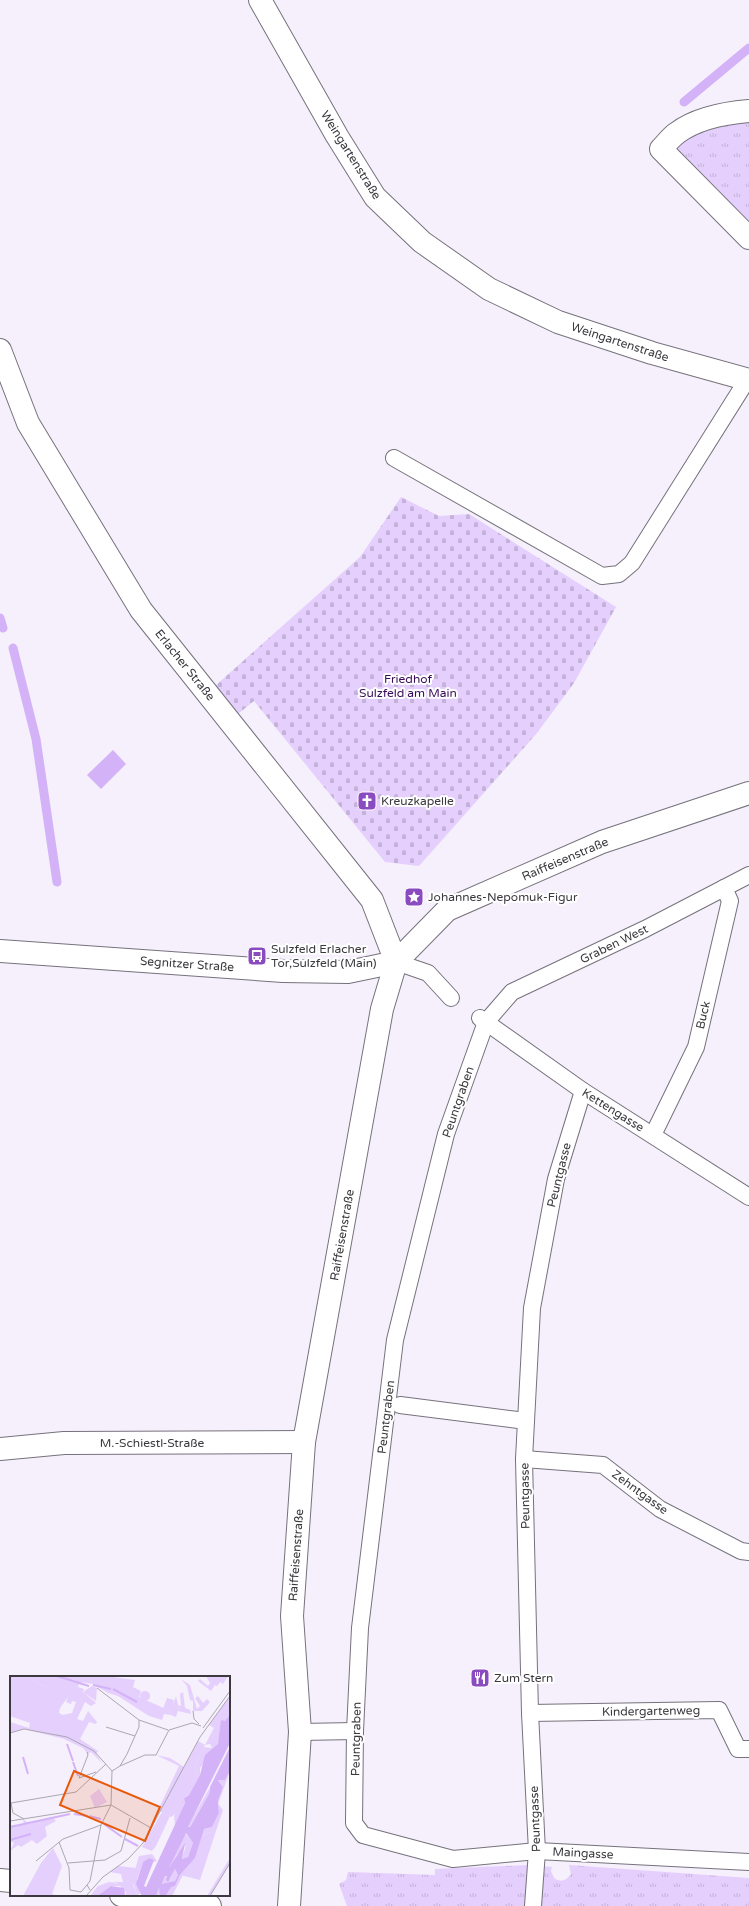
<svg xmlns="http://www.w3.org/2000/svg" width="749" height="1906" font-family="'Varela Round',sans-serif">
<defs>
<pattern id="grass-tufts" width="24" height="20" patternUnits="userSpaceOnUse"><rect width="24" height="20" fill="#e5cffd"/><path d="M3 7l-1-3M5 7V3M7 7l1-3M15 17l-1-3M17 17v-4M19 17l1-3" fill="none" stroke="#c5b2da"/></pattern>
<pattern id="cemetery-stones" width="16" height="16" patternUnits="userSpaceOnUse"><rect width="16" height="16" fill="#e5cffd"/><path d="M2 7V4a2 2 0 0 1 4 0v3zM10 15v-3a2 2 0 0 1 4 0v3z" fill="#c5b2da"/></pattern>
</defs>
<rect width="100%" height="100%" fill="#f5f0fc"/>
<g fill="url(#grass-tufts)">
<path d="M749,115v118l-82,-84 12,-12z"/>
<path d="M529,1865l23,2 -1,4 3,7c7,5 12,3 17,-4l-2,-9 180,13v28h-402l-8,-22 7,-4 2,-8 87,3v-6z"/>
</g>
<path fill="url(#cemetery-stones)" d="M401,497l38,19 30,-2 147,93 -42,76 -37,50 -118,133 -34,-4 -131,-161 -16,13 -23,-28 145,-129z"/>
<path fill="#d4b2f8" d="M113,750l13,14 -25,25 -14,-14z"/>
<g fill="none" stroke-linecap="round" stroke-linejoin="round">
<g stroke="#d4b2f8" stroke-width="9">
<path d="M684,102l65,-54"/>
<path d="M0,618l3,10"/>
<path d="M13,648l23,91 21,143"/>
</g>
<defs>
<g id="service">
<path d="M394,458l208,118 17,-2 13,-11 115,-183"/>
<path d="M749,875l-104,54 -133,63 -26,30 -40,112 -51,206 -35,288 -5,103 -1,92 9,12 90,24 84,-8 212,11"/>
<path d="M396,962l32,11 23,25"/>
<path d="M480,1018l103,73 166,106"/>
<path d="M653,1135l43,-88 34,-146 -6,-13"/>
<path d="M400,1405l126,16"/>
<path d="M524,1459l79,6 57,44 81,42 8,1"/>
<path d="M530,1713l189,-3 19,39h11"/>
<path d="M300,1732l55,-1"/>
<path d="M533,1906l4,-55 -7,-138 -6,-254 8,-151 24,-129 27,-88"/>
</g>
<g id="minor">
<path d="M260,0l77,136 38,61 47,45 67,47 69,33 94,31 97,27"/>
<path d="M749,111c-24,2 -52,7 -72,22 -6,4 -11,11 -16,16l88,89"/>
<path d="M0,350l28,73 113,187 231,290 24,62"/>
<path d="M0,951l283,20 65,1 48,-10"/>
<path d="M0,1449l64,-6 240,-1"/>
<path d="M289,1906l11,-174 -8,-116 12,-174 78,-433 14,-47 51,-52 155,-68 147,-49"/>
</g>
<g id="secondary">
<path d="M0,1880l11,1"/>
<path d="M121,1895l89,11"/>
</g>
</defs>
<use href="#service" stroke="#76727c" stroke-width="18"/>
<use href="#minor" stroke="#76727c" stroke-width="24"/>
<use href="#secondary" stroke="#76727c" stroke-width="24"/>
<use href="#service" stroke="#fff" stroke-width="16"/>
<use href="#minor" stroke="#fff" stroke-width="22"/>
<use href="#secondary" stroke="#fff" stroke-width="22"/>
</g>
<defs>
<symbol id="church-square" viewBox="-11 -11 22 22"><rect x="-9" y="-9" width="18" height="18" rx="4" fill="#8b4bc0" stroke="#fff"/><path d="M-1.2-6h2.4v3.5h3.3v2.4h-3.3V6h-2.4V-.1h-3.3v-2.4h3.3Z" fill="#fff"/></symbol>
<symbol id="sight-square" viewBox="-11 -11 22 22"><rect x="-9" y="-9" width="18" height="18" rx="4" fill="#8b4bc0" stroke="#fff"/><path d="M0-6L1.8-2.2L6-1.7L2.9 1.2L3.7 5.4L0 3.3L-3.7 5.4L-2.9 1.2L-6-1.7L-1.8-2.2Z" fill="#fff"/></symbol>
<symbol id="bus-square" viewBox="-11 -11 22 22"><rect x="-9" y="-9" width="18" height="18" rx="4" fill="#8b4bc0" stroke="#fff"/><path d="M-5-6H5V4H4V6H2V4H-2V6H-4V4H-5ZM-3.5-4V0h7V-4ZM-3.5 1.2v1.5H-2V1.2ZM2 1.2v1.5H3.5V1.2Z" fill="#fff"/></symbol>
<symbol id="restaurant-square" viewBox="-11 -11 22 22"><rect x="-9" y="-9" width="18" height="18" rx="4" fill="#8b4bc0" stroke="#fff"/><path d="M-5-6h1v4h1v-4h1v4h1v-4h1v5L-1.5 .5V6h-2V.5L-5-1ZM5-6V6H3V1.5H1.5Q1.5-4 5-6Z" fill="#fff"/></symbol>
</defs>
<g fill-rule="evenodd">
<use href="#church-square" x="356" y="790" width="22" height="22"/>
<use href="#sight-square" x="403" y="886" width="22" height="22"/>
<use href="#bus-square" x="246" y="945" width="22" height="22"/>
<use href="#restaurant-square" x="469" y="1667" width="22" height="22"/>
</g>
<g text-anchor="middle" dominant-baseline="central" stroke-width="4" stroke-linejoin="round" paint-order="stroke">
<g font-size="12" fill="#3b393e" stroke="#fff">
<text transform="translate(351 155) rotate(58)">Weingartenstraße</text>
<text transform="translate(620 342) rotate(18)">Weingartenstraße</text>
<text transform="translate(185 665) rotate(51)">Erlacher Straße</text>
<text transform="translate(565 859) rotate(-23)">Raiffeisenstraße</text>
<text transform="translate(614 944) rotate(-26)">Graben West</text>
<text transform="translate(187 964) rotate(4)">Segnitzer Straße</text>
<text transform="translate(703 1015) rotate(-77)">Buck</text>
<text transform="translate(458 1102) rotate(-71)">Peuntgraben</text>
<text transform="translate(613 1110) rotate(32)">Kettengasse</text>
<text transform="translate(559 1175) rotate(-76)">Peuntgasse</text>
<text transform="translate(342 1235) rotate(-80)">Raiffeisenstraße</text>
<text transform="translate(386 1417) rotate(-83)">Peuntgraben</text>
<text x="152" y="1443">M.-Schiestl-Straße</text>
<text transform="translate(640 1492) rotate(36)">Zehntgasse</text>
<text transform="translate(525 1496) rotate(-91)">Peuntgasse</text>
<text transform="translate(296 1555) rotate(-86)">Raiffeisenstraße</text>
<text transform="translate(651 1711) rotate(-1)">Kindergartenweg</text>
<text transform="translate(356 1739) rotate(-89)">Peuntgraben</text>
<text transform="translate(535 1819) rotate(-92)">Peuntgasse</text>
<text transform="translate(583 1853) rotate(3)">Maingasse</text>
</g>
<g font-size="12" fill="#390c59" stroke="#fff">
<text x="408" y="679">Friedhof<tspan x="408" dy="14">Sulzfeld am Main</tspan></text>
</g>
<g font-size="12" fill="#3b393e" stroke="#fff" text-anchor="start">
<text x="381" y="801">Kreuzkapelle</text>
<text x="428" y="897">Johannes-Nepomuk-Figur</text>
<text x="271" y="949">Sulzfeld Erlacher<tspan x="271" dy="14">Tor,Sulzfeld (Main)</tspan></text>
<text x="494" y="1678">Zum Stern</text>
</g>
</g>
<g transform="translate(10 1676)">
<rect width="220" height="220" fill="#f5f0fc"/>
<path d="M0,0h19l6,6 13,5 2,-11h56l29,4 -2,7 8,4 -2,6 29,13 3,5 -7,-1 -2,6 -13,-4 -31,-20 -10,-3 -15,-9 -12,-2 8,5 -10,-3 -1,3 6,2 -1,3 13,11 -5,3 -6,-4 -8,17 6,2 5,-10 9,11 -1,2 -7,-2 -9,17 18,12 -2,3 7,10 -12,-12 -3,2 -5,-6 -19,-9 -40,-10 -14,4v-11l19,6 1,-5 -20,-7zM58,21l-2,5 5,2 1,-3 4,1 -4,11 -9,2 -4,-2 1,-5zM196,0h22l-5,8 -3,-2 -3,4 -2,-1 -4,6 -13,-10 2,-2 8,7 2,-3zM171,3l9,6 7,24 3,-3 -5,-8 3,-2 5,7 4,-4 3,3 -8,9h-9v-10l-3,-1 -3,-14zM173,16l2,16 5,2 1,4 -13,-3 1,-4 -6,-2 3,-9 2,9 3,1 -1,-12zM188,65l7,4 -10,21 2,9 -21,38 -5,4 -11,-6 -9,14 28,-59 -23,-11 14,3 14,9zM42,141l4,4 -11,6 2,9 -10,8 -5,-4 -11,7 -3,-2 -8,6 4,-8 -4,-2v-15l14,-2 -1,-5 6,5zM198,156l7,2 -15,46 -20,-5 15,-17 6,-21zM220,182v5l-20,33h-3zM108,190l18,2 -3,17 4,9 5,2h-16v-4l-9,-9 -8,-1h14l-2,-8 -11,-2z" fill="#e5cffd" fill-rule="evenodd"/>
<path d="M220,20v19l-9,14 -3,15 -18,24v7l-11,20 -5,2 1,6 -10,22 -1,-9 6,-14 17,-27 -2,-9 6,-13 3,-6 8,1 -2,-4 -5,1 9,-17 -5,-3zM220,95l-12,33 5,6 -8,24 -7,-2 -7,5 3,-8 8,-2 7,-14 -1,-12 5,-14 -5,-8 7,1zM199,113v5l-20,34 -1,-2zM175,157l8,10 -5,14 -6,2 4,-14 -10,11 -5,13 -2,-1zM142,178l5,7 -3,1 -5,-4 -6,4 -6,17 4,15h-4l-5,-14 7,-24zM165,193l3,6 -3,6 -13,4 3,-9 5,3zM170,199h3l-11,21h-16l3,-8 16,-2zM99,206l14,3 3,11 -5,-10h-10l-14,10h-7l8,-10z" fill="#e5cffd"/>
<path d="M89,113l8,13 -12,6 -5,-12z" fill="#e5cffd"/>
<path d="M43,172l9,18 -10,28 5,2h-34l18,-33z" fill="#e5cffd"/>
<path d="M19,0h21l1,3 -3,8 -13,-5zM82,10l5,2 -1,13 -13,-9zM130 20a5 5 0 1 1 10 0a5 5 0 1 1-10 0ZM157,22l7,2 -1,5 6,2 -3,10 -5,-2 -3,-5 -5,-1zM152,136l8,4 -14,30 -4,5 -10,-4z" fill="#e5cffd"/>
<path d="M220,39v28l-42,84h2l19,-33 1,-7 20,-40v24l-5,9h-7l5,7 -5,14 1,12 -7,14 -8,2 -9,29 -15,17 -5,11 -4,1 -5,8h-6l-1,-7 -3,8h-14l-6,-12 7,-22 6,-4 5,2 -10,26 2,1 39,-84 -1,-5 5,-3 11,-20 5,-20 13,-11 3,-24 4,1zM176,157l7,10 -5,14 -6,2 3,-16 -16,25zM165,193l3,6 -3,6 -13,3 3,-8h2l-1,4 2,2zM101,210l13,2 1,8h-28z" fill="#d4b2f8" fill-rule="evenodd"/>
<path fill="none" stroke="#d4b2f8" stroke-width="2" d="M47,0l32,10M83,9l18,4M103,13l24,13M57,68l6,17M13,81l5,17M63,86l5,14M64,138l14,2M79,140l12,3M94,148l18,13M0,151l60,-13M115,163l13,7M0,164l21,-6"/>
<path fill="none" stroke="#aba7b0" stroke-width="1" d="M87,12l42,32M183,35l1,8 5,5M129,44l29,10M96,51l29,9M193,52l27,-37M159,54l23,-7 9,3M0,57l14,-4 43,8 27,14 18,20M77,76l1,3 -9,23 17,-6M110,90l25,-11h11l13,-25M102,95l-1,34 40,23M102,95l8,-5 7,-12 12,-27v-7M14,143l-11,-6 -2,-10 65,-11 30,-28M0,145l101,-16M49,166l10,26 1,22 11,2 6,-7M26,185l27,-22 38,-14M58,187l37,-3 16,-9 9,-33M80,214l-3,-5 3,-4 11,-56 10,-20M76,220l17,-19 25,-18 15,-16 57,-106 30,-41M200,220l20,-33"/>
<path fill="#e8590c" fill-opacity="0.15" stroke="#e8590c" stroke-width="2" d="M64,95l86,36 -15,34 -85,-36z"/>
<rect width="220" height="220" fill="none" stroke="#3b393e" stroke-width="2"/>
</g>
</svg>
